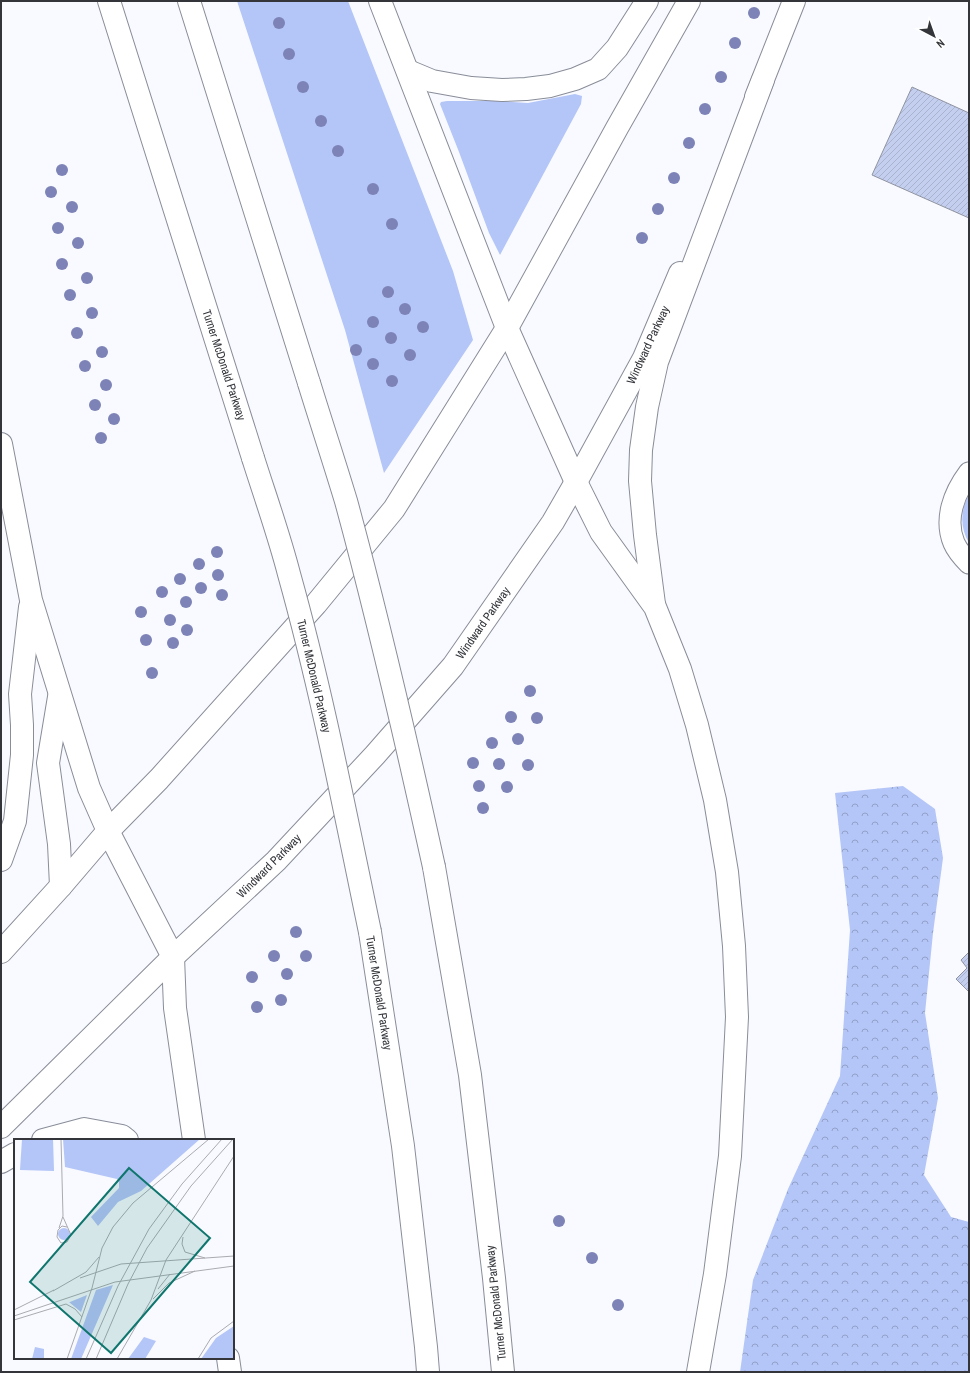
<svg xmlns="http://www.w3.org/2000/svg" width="970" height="1373" font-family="'Archivo Narrow',sans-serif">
<defs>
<pattern id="forest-crowns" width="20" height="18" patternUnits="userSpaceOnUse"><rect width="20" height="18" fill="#b4c5f7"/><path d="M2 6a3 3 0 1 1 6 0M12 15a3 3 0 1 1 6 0" fill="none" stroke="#93a1c9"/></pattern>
<pattern id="building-hatch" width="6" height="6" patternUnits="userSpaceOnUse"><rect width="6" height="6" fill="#c4cff0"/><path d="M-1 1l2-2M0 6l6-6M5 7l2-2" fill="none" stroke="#a9b2cf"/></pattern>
</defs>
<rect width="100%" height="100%" fill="#f8faff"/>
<g fill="#b4c5f7">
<path d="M237,1h111l105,270 20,69 -89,133 -39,-143z"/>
<path d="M575,94l7,2 -1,8 -81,151 -11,-22 -30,-81 -19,-48 1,-2 6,-1h49l32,2z"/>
<path d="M969,495v48c-9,-15 -9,-33 0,-48z"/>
</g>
<path fill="url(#forest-crowns)" d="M903,786l32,23 8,49 -10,75 -8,80 13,85 -14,77 27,42 18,5v150h-229l13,-92 35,-91 52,-113 10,-146 -15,-137z"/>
<g fill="url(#building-hatch)" stroke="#9094a0">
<path d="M912,87l57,26v105l-97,-43z"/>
<path d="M969,952v40l-13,-13 11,-11 -6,-8z"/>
</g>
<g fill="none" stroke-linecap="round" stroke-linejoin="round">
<defs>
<path id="street" d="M969,473c-15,20 -25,46 -15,70 3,7 10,15 15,20"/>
<g id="secondary">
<path d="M756,97l38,-96"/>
<path d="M1,952l60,-66 47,-55 51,-52 157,-175 78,-95 113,-181 110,-200 72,-127"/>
<path d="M1,1127l172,-170 103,-96 99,-106 78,-89 100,-144 23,-40 68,-124 36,-85"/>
</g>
<g id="highway">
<path d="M109,1l144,457"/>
<path d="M189,1l120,382"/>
<path d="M380,1l127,327 69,154 25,50 54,75 25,62 17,56 18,75 12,72 7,74 3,71 -7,139 -15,118 -17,98"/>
<path d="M408,71l24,10 39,7 31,2 24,-1 24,-3 25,-7 23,-10 19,-21 30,-47"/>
<path d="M1,444l30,156 58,188 19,43 65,126 2,51 19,132"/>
<path d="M654,604l-9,-69 -5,-54 1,-31 6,-43 10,-45 106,-282"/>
<path d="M59,697l-11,66 11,81 2,42"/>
<path d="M1,860l14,-39 7,-66v-30l-2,-31 10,-87"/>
<path d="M434,867l36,208 24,203 9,94"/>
<path d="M370,932l33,214 23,201 2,25"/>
<path d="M43,1140l41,-11 38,7 5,4"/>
<path d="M1,1162l14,-8"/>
<path d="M228,1358l2,14"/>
</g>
</defs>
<use href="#street" stroke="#898d98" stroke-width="23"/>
<use href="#secondary" stroke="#898d98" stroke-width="24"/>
<use href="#highway" stroke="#898d98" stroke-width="24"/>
<use href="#street" stroke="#fff" stroke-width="21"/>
<use href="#secondary" stroke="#fff" stroke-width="22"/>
<use href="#highway" stroke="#fff" stroke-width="22"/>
<defs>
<g id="highway-bridge">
<path d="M309,383c12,39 25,78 37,118 33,121 61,243 88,366"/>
<path d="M253,458c12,38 26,77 36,116 33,118 56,238 81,358"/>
</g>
</defs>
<use href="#highway-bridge" stroke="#898d98" stroke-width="24" stroke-linecap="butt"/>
<use href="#highway-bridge" stroke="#fff" stroke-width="22"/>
</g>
<g fill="#7d83b6">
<circle cx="754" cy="13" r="6"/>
<circle cx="279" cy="23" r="6"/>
<circle cx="735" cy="43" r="6"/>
<circle cx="289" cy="54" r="6"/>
<circle cx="721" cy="77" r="6"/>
<circle cx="303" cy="87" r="6"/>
<circle cx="705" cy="109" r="6"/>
<circle cx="321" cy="121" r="6"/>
<circle cx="689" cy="143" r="6"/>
<circle cx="338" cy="151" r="6"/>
<circle cx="62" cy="170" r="6"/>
<circle cx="674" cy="178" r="6"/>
<circle cx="373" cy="189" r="6"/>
<circle cx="51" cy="192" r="6"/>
<circle cx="72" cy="207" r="6"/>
<circle cx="658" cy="209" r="6"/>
<circle cx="392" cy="224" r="6"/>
<circle cx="58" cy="228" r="6"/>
<circle cx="642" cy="238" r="6"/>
<circle cx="78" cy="243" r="6"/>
<circle cx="62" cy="264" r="6"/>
<circle cx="87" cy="278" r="6"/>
<circle cx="388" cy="292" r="6"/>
<circle cx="70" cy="295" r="6"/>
<circle cx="405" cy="309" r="6"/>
<circle cx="92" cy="313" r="6"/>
<circle cx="373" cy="322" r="6"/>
<circle cx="423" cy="327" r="6"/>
<circle cx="77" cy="333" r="6"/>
<circle cx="391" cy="338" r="6"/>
<circle cx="356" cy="350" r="6"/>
<circle cx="102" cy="352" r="6"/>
<circle cx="410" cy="355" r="6"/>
<circle cx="373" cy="364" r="6"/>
<circle cx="85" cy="366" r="6"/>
<circle cx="392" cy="381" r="6"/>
<circle cx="106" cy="385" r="6"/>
<circle cx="95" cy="405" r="6"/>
<circle cx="114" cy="419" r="6"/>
<circle cx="101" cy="438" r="6"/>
<circle cx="217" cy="552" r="6"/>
<circle cx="199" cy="564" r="6"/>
<circle cx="218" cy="575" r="6"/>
<circle cx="180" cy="579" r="6"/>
<circle cx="201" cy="588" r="6"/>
<circle cx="162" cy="592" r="6"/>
<circle cx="222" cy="595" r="6"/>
<circle cx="186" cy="602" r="6"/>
<circle cx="141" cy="612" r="6"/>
<circle cx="170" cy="620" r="6"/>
<circle cx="187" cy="630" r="6"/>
<circle cx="146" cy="640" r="6"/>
<circle cx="173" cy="643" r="6"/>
<circle cx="152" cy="673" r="6"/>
<circle cx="530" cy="691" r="6"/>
<circle cx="511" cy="717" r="6"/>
<circle cx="537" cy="718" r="6"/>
<circle cx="518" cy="739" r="6"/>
<circle cx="492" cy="743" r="6"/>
<circle cx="473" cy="763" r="6"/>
<circle cx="499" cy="764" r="6"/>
<circle cx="528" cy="765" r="6"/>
<circle cx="479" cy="786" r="6"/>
<circle cx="507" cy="787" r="6"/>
<circle cx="483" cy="808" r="6"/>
<circle cx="296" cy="932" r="6"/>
<circle cx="274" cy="956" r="6"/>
<circle cx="306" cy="956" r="6"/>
<circle cx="287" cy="974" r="6"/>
<circle cx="252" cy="977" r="6"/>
<circle cx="281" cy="1000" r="6"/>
<circle cx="257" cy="1007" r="6"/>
<circle cx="559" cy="1221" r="6"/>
<circle cx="592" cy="1258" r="6"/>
<circle cx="618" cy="1305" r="6"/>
</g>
<g text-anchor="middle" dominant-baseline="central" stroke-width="3" stroke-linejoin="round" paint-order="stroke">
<g font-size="12" fill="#33353a" stroke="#fff">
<text transform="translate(648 345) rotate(-65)">Windward Parkway</text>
<text transform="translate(224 365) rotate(72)">Turner McDonald Parkway</text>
<text transform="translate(483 623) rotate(-55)">Windward Parkway</text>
<text transform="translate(314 676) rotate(77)">Turner McDonald Parkway</text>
<text transform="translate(269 866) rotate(-45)">Windward Parkway</text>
<text transform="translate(379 993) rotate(81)">Turner McDonald Parkway</text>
<text transform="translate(496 1303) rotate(-96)">Turner McDonald Parkway</text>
</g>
</g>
<g transform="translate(14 1139)">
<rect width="220" height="220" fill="#f8faff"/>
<path d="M44 95a6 6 0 1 1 12 0a6 6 0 1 1-12 0ZM99,146l-32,74h-10l25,-69zM73,156l-6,17 -12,-10h1zM220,187v33h-33l15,-21z" fill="#b4c5f7"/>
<path d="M49,0h137l-59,52 -23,11 -20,24 -7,-9 28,-29v-6l-2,-3 -52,-12zM130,198l12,4 -11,18h-17zM21,208l9,2v10h-12z" fill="#b4c5f7"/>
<path d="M8,0h31l1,32 -34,-1z" fill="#b4c5f7"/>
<path fill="none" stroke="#a9abb0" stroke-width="1" d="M49,78l8,18 -4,7 -6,1 -4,-6 1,-7 4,-4 5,1M45,89l4,-12 -2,-77M169,98l-1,7 3,8 20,6M66,139l41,-14 113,-8M144,150l12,-15M39,152l33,-19 13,-15M139,160l16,-16 26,-12M0,171l40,-20M0,177l101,-34 119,-16M0,181l52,-16 9,5 7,8M53,220l25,-71 10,-40 11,-21 20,-24 76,-64M72,220l32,-73 31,-57 33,-45 40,-45M82,220l32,-75 19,-36 44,-62 42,-47M103,220l34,-59 15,-40 68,-104M184,220l13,-21 23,-17"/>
<path fill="#0f766e" fill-opacity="0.15" stroke="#0f766e" stroke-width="2" d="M115,29l81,70 -99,115 -81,-71z"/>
<rect width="220" height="220" fill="none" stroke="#33353a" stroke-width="2"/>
</g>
<rect width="970" height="1373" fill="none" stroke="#33353a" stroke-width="4"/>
<g transform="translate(934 36) rotate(139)" stroke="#ffffff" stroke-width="3" paint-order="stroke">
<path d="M0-3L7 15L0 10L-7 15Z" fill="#33353a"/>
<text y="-6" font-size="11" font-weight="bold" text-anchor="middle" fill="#33353a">N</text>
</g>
</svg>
